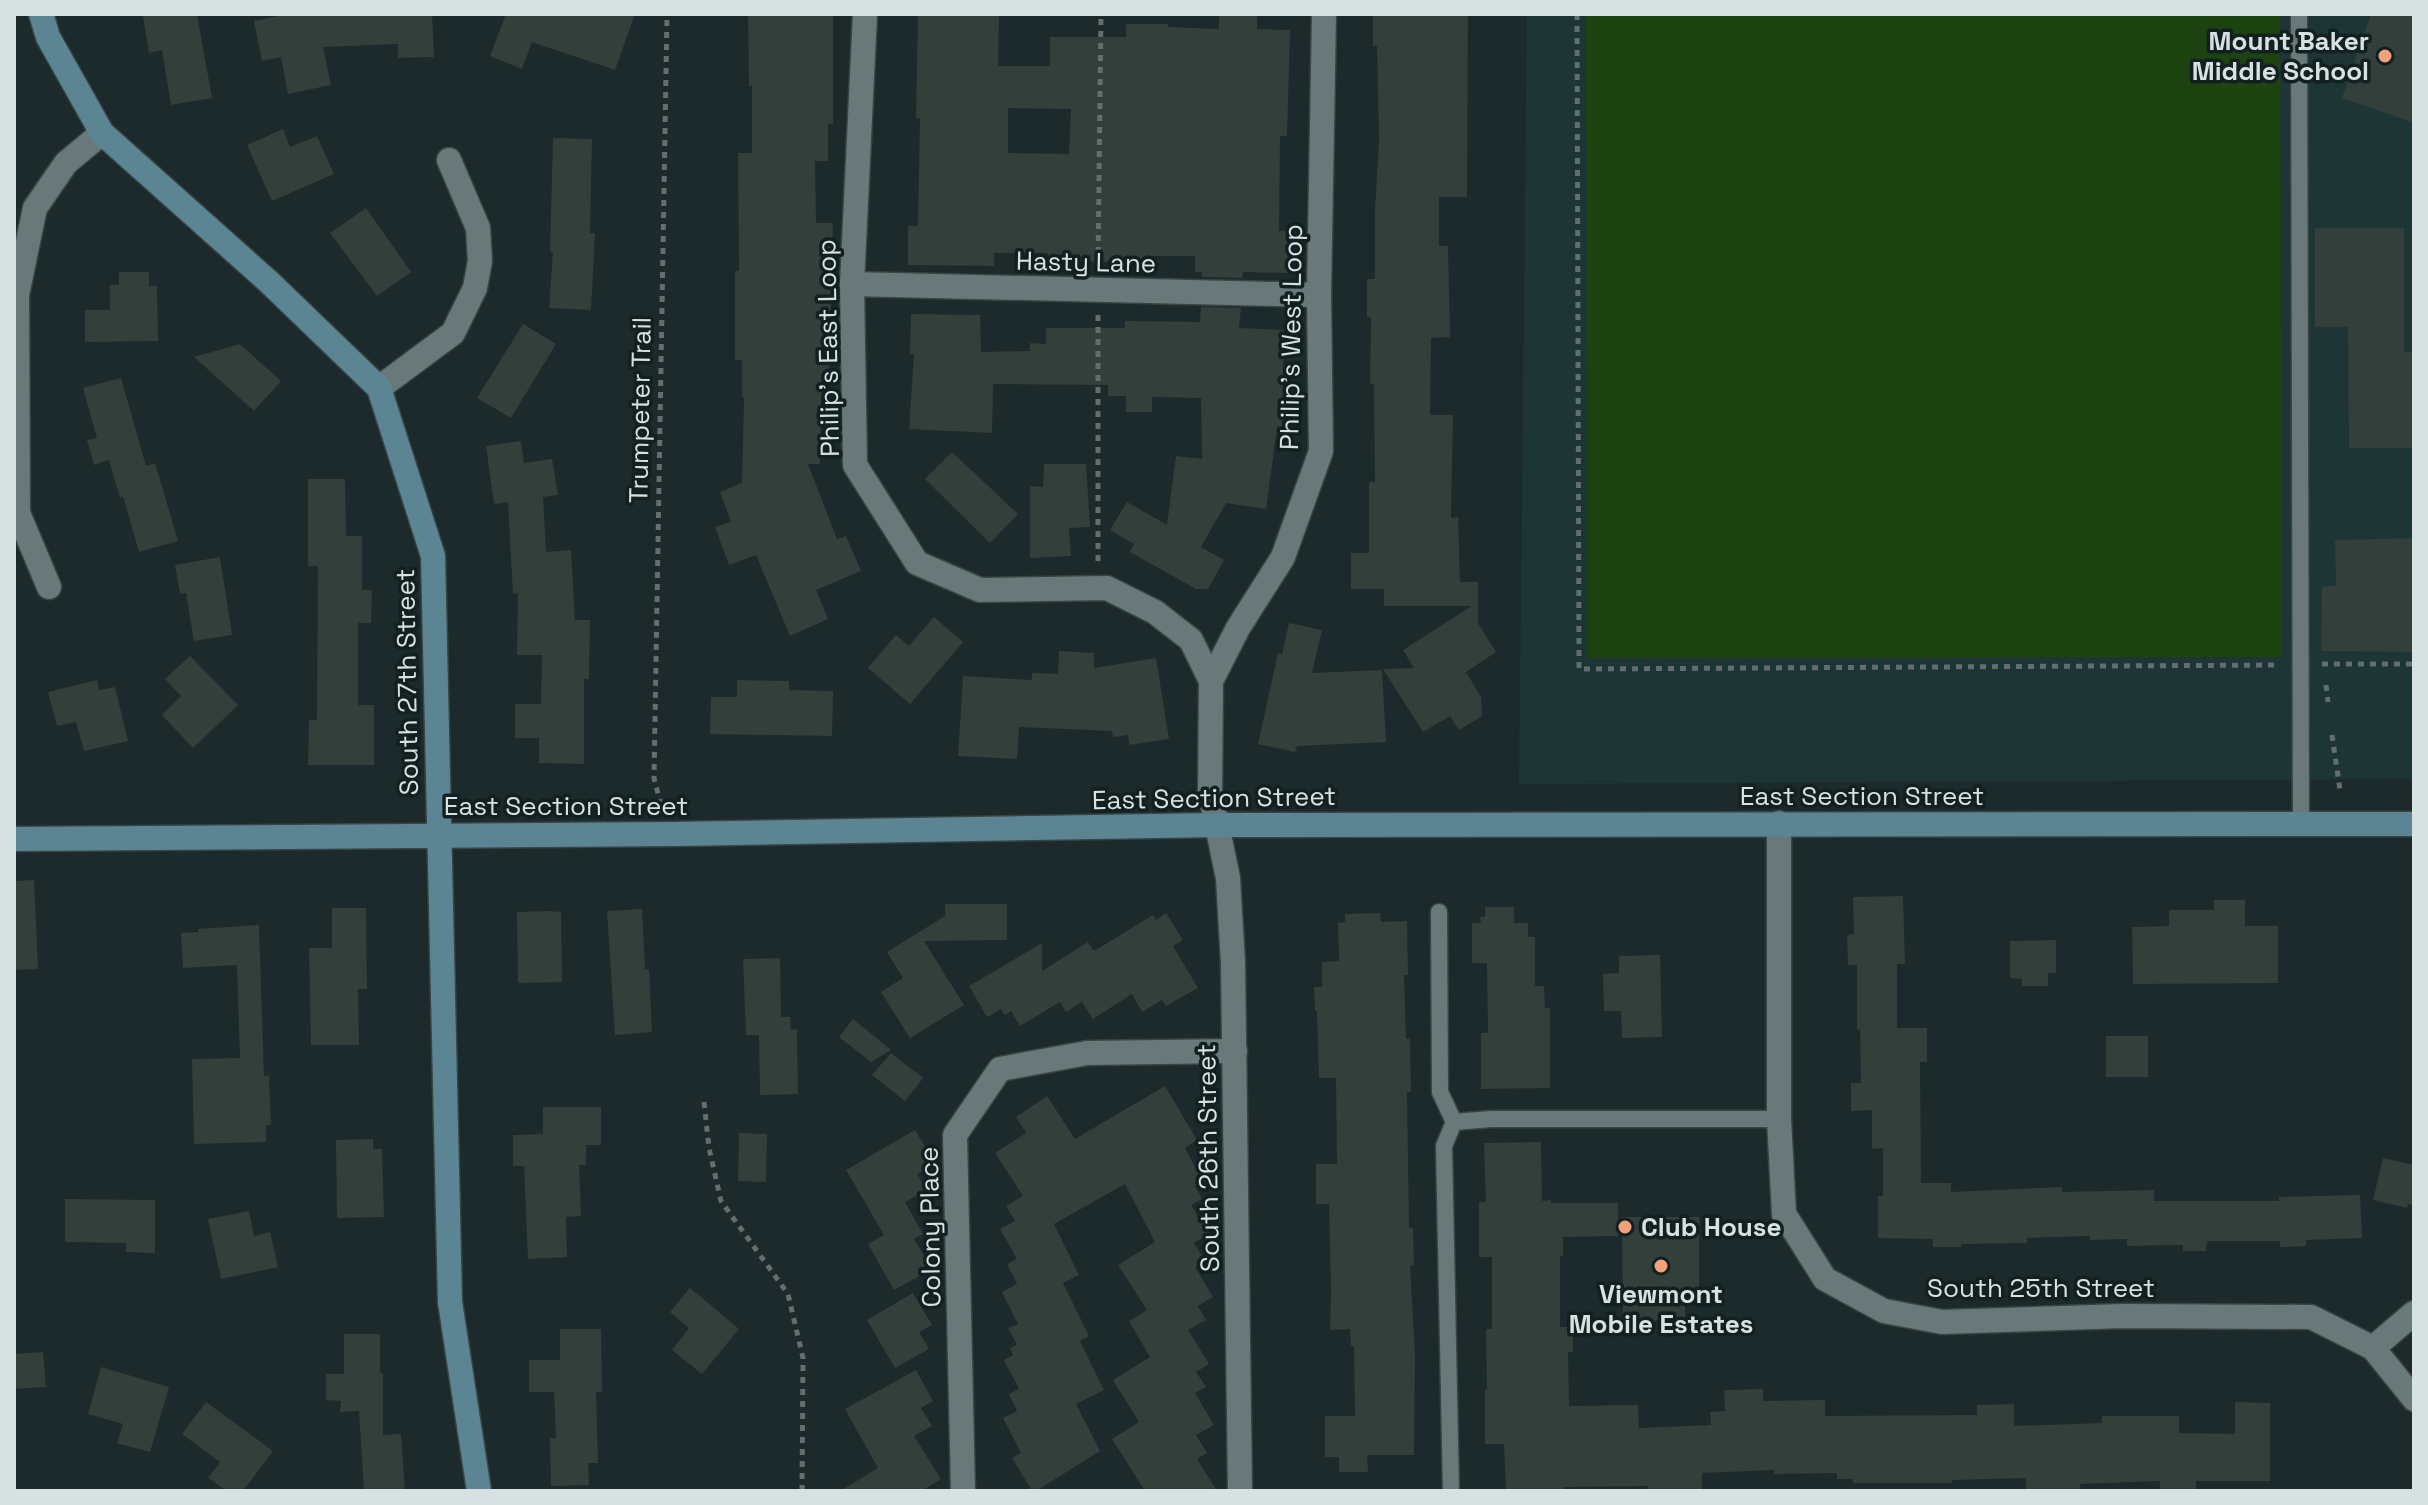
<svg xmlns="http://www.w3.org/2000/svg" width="2428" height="1505" font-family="'Space Grotesk',sans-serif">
<rect width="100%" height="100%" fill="#1c2a2b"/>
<path fill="#1e3536" d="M1527,14h887v765l-895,5z"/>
<path fill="#1c4310" d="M1586,14h694l2,643 -694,1z"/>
<g fill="#323f3a" fill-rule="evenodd">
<path d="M157,14h40l15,84 -41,7 -9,-55 -13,3 -6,-37z"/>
<path d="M288,14h144l2,43 -36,1v-14l-75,3 8,38 -43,9 -7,-37 -19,4 -8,-40z"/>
<path d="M506,14h129l-20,56 -83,-28 -10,27 -32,-13z"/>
<path d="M754,14h79v110h-5v37h-13l1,62h17l-5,175h-7l-1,66h-12l29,75 9,-3 15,35 -45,19 12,29 -38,17 -34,-81 -27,10 -14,-38 16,-5 -11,-30 22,-9 2,-86h-2v-37h-7v-89h4l-1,-118h14v-67h-3l-1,-71z"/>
<path d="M918,14h81l-1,52h52v-29h76v-13h42v3l51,2v-14l38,1v13l33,1 -3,106h-7l-1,95h11l-1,42 -46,-1 -1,6 -40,-1v-5h-7v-16h-46v7l-101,-3v-7h-54v13l-86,-1v-39h10l2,-108h-4zM1008,108l63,1 -2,45 -61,-1z"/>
<path d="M1373,14h95l-1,183h-28v49h9l2,91 -19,1 -1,77h23l-2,103 7,-1 2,65h18v41l18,29 -30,20 15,25 1,19 -23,14 -9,-14 -27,16 -40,-63 31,-1 -11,-18 69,-44h-88v-17h-33v-36h18v-71h6l-1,-98h-4l1,-67h-4v-38h8v-68l4,-72 -2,-93h-4z"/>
<path d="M2371,14h43v109l-72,-25z"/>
<path d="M283,129l7,18 27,-11 17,38 -62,27 -25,-56z"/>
<path d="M553,138l39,1 -2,94h5l-4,77 -42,-2 4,-56 -3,-1z"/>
<path d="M366,208l45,64 -34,24 -47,-63z"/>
<path d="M2315,228h89v124l10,-1v97h-65l-1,-121h-33z"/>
<path d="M119,272h30v14h8l1,55 -73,1v-32h25v-25h9z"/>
<path d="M1201,307l40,1 -2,20 45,2 -2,105h-6l-10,74 -40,-6 -25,44 23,13 -16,29h-12l-66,-37 4,-8 -24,-14 17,-28 40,23 9,-69 26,3 -1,-61 -49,-1v15h-26v-16h-18v-11l-115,-1 -1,49 -83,-4 5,-75h-4l1,-40 69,1 1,37 49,-1v-8l16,1v-16h79v-7l75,1z"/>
<path d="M523,324l33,20 -45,74 -34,-20z"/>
<path d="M240,344l41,37 -27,30 -60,-54z"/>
<path d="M121,378l25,88 9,-3 23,78 -39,11 -16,-56 -3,2 -11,-38 -15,5 -7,-25 10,-2 -14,-50z"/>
<path d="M521,441l3,22 28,-4 6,36 -15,2 3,55 25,-2 4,70h15l-1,59h-5v85l-45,-1v-25h-24v-34h26l1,-49h-25l1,-62 -5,1 -5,-92 -14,2 -8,-58z"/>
<path d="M952,452l66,62 -28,29 -65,-64z"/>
<path d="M1044,464h42l4,63 -21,1 2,28 -41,2v-72l13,1z"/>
<path d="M308,479h37l1,57h16v54h10l-1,33h-13v82h16v60h-66l1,-45h8l1,-154h-10z"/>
<path d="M2414,538v114l-93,-1 1,-64 14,-2 -1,-45z"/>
<path d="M220,557l12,78 -38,6 -8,-48 -6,1 -5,-29z"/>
<path d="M934,617l29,25 -53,62 -42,-36 28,-33 13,11z"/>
<path d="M1289,623l33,7 -10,43 70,-3 4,72 -89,4 -2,6 -37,-8 20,-91 4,2z"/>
<path d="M1059,651l35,2v15l62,-10 13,81 -40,6 -1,-10 -15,2 -1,-6 -93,-4 -2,32 -59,-3 5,-80 69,4v-7l26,1z"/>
<path d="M190,656l48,49 -45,43 -31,-33 19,-19 -16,-17z"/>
<path d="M97,680l2,10 16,-3 13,54 -44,10 -8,-29 -19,4 -9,-34z"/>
<path d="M737,680l52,1v9l44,1 -1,45 -122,-2 1,-37h26z"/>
<path d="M34,880l4,89 -24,1v-89z"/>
<path d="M1903,896l2,68h-8v64h30v34h-7l1,121h30v9l111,-5v5l92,-2v11h125v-4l81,-2 2,43 -56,2v6l-26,1v-6h-73l-1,10h-23v-6l-56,1v-7l-37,1v-4l-63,2v5l-66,1v3h-28v-8l-55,-1v-42h5v-48l-11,1v-39l-21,1v-28h10l-1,-53 -3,-1v-64h-9l-1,-30 7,-1 -1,-37z"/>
<path d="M2214,900h31v26h33v57l-145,1 -1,-57 37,-1v-16h45z"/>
<path d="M945,904h62v36l-83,1 40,64 -54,33 -29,-46 22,-14 -16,-26 58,-36z"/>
<path d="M1485,907h29v16h14v14h7v49h9l1,22h5v80l-69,1v-56h7l-1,-70h-15v-40h9l-1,-6h5z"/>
<path d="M332,908h34l1,81h-9l1,56h-48l-2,-97h23z"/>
<path d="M642,909l3,61 4,-1 3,63 -37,3 -8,-124z"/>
<path d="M549,911l12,1 1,70 -44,1 -1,-71z"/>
<path d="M1166,913l17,27 -10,6 25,42 -32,18 -4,-6 -20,12 -10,-18 -39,25 -11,-17 -16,10 -6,-10 -40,24 -9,-15 -6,4 -4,-6 -14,8 -18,-31 73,-43v28l46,-29 6,9 59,-36 3,5z"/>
<path d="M1380,913l1,9 26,-1 1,54h-4l2,64h4l1,53h-4l2,136h4l1,37 -4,1 5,88 -1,101h-47l1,17h-29v-15h-14v-41h30l-1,-70h-3l-1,-17 -20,1 1,-39 -2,-87h-13v-40h21l-1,-86h-17l-2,-67h-2l-1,-24h8v-25l17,-1 -1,-38 7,-1v-8z"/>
<path d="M259,925l5,151h5l2,49h-5v17l-72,2 -2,-85 48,-1 -3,-93 -54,3 -2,-35 17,-1v-3z"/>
<path d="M2056,940v33h-8v13h-26v-7l-12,-1v-37z"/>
<path d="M1660,955l2,82 -40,1 -1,-27h-17l-1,-37 16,-1v-17z"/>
<path d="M780,958l1,59h9l1,13 6,-1 1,65 -38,1 -1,-60h-13l-3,-76z"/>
<path d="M853,1019l38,31 -20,12 -32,-25z"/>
<rect x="2106" y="1036" width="42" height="41"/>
<path d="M891,1053l32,25 -18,23 -33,-26z"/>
<path d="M1165,1086l32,54 -12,8 18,34 -8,4 7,13 -11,6 17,29 -14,9 11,18 -10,6 18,30 -15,9 8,14 -18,10 21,34 -13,8 10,15 -11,6 19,32 -18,10 11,18 -10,6 20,32h-72l-33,-52 27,-17 -26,-42 37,-23 -21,-36 18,-11 -29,-45 37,-23 -30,-58 -71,40 25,51 -16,8 26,53 -9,5 24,49 -28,14 24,47 -64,40h-4l-20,-33 9,-5 -18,-35 14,-7 -8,-17 10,-5 -15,-29 9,-5 -3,-7 7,-3 -9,-17 10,-4 -16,-32 15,-8 -10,-20 10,-5 -17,-30 15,-8 -9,-15 17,-10 -28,-43 31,-20 -10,-16 31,-21 28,43z"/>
<path d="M543,1107h58v38h-15v20h-7l2,51 -15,1 1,40 -39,2 -4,-93h-11v-31l30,-1z"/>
<path d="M915,1130l20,33 -18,11 10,16 -22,12 18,32 -9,5 18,30 -38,21 -26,-46 16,-9 -38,-65z"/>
<path d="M739,1133l28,1 -1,48 -28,-1z"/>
<path d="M373,1139v10h9l2,68 -47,1 -1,-78z"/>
<path d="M1541,1142l1,59 9,-1v3h67v33l-55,1v19h-3v71h13v25h-5l1,54 69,-1 1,23 72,-3 -1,-13 15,-1 -1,-21 39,-1v12l62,-1v16l152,-1v-10l37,-1v22l88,-3v-7h77v17l56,1v-32l35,1v78h-74v9h-36v-9l-80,3 1,7h-55v-13l-74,2v3h-99v-4h-16v-6l-63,1v-4l-72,3v16l-54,2v-5l-84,1v4h-58l-2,-47h-19v-54h2l-1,-61h6v-72h-13v-55h7l-2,-59z"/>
<path d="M2383,1158l31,7v41l-6,-2 -1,4 -34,-8z"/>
<path d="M65,1199l90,1v53l-29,-1v-9l-61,-1z"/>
<path d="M249,1211l5,25 16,-4 8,35 -57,12 -13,-60z"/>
<path d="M1622,1217h77v78l-14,1v24l-62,1z"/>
<path d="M690,1288l49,41 -37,45 -30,-24 17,-22 -19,-16z"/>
<path d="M913,1293l19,32 -13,7 10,17 -34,19 -28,-48z"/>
<path d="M560,1329h41l1,63h-6l2,71h-10l1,22 -38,1 -1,-48h6l-2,-46h-25v-32h31z"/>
<path d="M344,1334h36v39h3v62l18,-1 4,57h-41l-5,-80 -19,1 1,-11 -15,-1v-26h18z"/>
<path d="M43,1352l3,35 -32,2v-35z"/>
<path d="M101,1367l68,20 -19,65 -33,-9 6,-19 -35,-10z"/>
<path d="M916,1370l17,31 -12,7 11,18 -18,10 27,43 -19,12h-82l38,-23 -33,-59z"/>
<path d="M206,1402l67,49 -30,40h-16l-19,-13 12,-16 -38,-28z"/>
</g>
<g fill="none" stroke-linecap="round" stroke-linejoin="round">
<defs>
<g id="lane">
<path d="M2299,14l2,810"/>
<path d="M1439,912l1,180 14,30"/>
<path d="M1451,1491l-7,-345 10,-24 37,-3h288"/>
</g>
<g id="street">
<path d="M865,14l-13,270 3,181 62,98 63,27 127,-2 48,24 36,28 20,41"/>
<path d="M852,284l467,11"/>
<path d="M379,388l74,-55 22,-45 5,-27 -2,-33 -29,-68"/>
<path d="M49,587l-31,-74 -1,-218 18,-87 31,-45 36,-30"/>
<path d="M1779,823v296l5,95 41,65 59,32 58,11 182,-6 187,1 62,31 41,51"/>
<path d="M2373,1348l41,-35"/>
<path d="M963,1491l-8,-356 45,-66 87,-16 148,-2"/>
<path d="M1240,1491l-7,-528 -5,-85 -18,-86 1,-111 27,-53 45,-71 38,-106 -2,-156 5,-281"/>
</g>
<g id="secondary">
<path d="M41,14l7,23 54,96 167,149 110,106 54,168 17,746 29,189"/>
<path d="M14,839l661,-5 542,-9 1197,-1"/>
</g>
</defs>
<use href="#lane" stroke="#384445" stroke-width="19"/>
<use href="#street" stroke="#384445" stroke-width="27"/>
<use href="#secondary" stroke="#384445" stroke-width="27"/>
<g stroke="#626e6f" stroke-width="5" stroke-dasharray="6 6" stroke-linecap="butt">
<path d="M1577,14l2,655 701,-4"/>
<path d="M1098,265l3,-251"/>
<path d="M1098,315v250"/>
<path d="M2322,664h92"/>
<path d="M2326,685l2,17"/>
<path d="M2332,735l8,55"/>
<path d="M661,805l-7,-27 13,-764"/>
<path d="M704,1102l5,46 12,53 67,93 15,64 -1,133"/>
</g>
<use href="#lane" stroke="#69797a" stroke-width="16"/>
<use href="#street" stroke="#69797a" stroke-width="24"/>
<use href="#secondary" stroke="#5c8593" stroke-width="24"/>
</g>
<g fill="#f1a17b" stroke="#122021" stroke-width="3">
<circle cx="2385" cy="56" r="8"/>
<circle cx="1625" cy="1227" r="8"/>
<circle cx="1661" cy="1266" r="8"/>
</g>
<g text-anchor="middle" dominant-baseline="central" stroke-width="7" stroke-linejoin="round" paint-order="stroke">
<g font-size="26" font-weight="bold" fill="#d8e1e2" stroke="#122021" text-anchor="end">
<text x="2369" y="41">Mount Baker<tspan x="2369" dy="30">Middle School</tspan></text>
<text x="1641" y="1227" text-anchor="start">Club House</text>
<text x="1661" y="1294" text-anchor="middle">Viewmont<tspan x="1661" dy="30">Mobile Estates</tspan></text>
</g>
<g font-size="26" fill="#d8e1e2" stroke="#122021">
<text transform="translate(1086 262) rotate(1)">Hasty Lane</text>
<text transform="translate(1291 337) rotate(-89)">Philip's West Loop</text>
<text transform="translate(828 348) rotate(-91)">Philip's East Loop</text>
<text transform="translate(640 410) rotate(-89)">Trumpeter Trail</text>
<text transform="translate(407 682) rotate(-91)">South 27th Street</text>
<text x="1862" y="796">East Section Street</text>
<text transform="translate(1214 798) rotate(-1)">East Section Street</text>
<text x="566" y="806">East Section Street</text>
<text transform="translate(1208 1158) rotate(-91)">South 26th Street</text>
<text transform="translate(930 1227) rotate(-91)">Colony Place</text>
<text x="2041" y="1288">South 25th Street</text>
</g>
</g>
<rect width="2428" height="1505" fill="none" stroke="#d8e1e2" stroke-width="32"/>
</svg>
